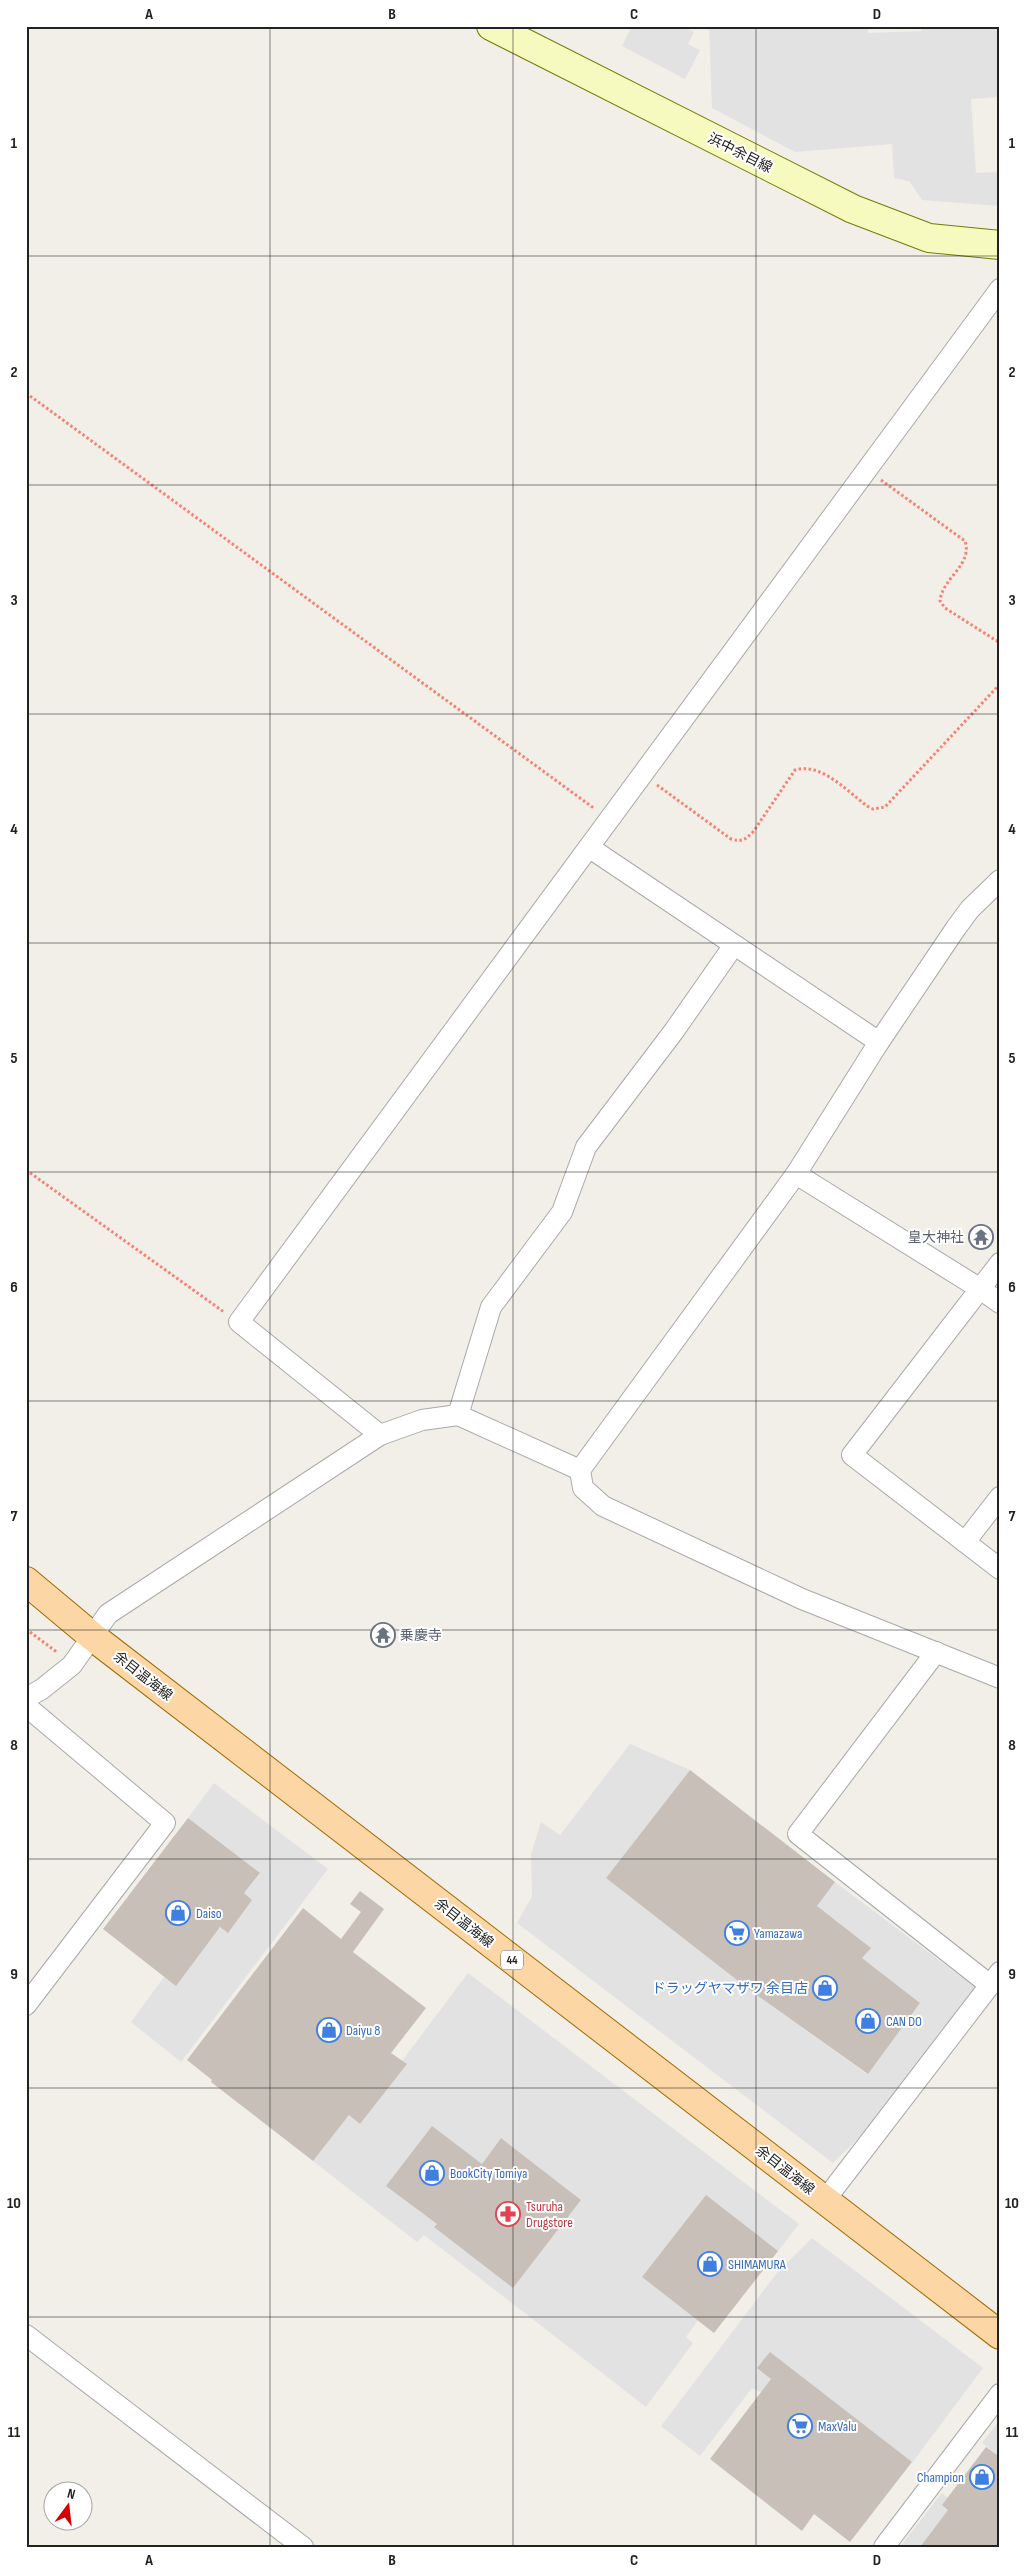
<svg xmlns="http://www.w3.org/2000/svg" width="1026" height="2573" font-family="'Sofia Sans Condensed','Noto Sans JP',sans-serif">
<rect width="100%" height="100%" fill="#f2efe9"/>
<g fill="#e2e2e2" fill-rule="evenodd">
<path d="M632,26h51l11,6 -6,12 12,6 -15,29 -63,-33z"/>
<path d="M709,26h159v7l53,-2v-5h79v71l-29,2 5,74 24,-1v34l-78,-6 -13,-19 -15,-3 -2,-34 -97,8 -83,-44z"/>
<path d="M630,1744l60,26 -84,108 145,113 116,83 53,-71 -58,-45 8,-11 -36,-28 -68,55 69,-92 141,106 -93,126 -50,49 -316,-240 15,-27 -1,-42 10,-32 19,13z"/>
<path d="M214,1783l114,86 -147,193 -50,-40 33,-45 88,-77 -8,-7 16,-19 -72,-56z"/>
<path d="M468,1973l331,251 -21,27 -72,-55 -64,81 56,43 -12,17 7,6 -47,64 -222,-172 -7,7 -104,-81 36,-46 12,8 45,-59 -4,-3zM501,2138l80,62 -68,88 -78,-61zM478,2162l-45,59 -46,-35z"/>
<path d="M812,2238l171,130 -71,95 -128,-100 -23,29 -9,-4 -52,68 -39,-30 116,-153z"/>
<path d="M1000,2420v37l-18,-14z"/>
<path d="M942,2493l6,5v12l-28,37h-20z"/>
</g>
<g fill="#c7bfb8">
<path d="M690,1770l145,112 -18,24 54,42 -9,10 58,45 -52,71 -117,-83 -145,-113z"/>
<path d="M188,1818l72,55 -16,20 8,7 -24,33 -8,-6 -44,59 -73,-57z"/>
<path d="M360,1891l24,18 -31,43 73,56 -35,45 16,11 -47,60 -11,-9 -36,46 -102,-79 1,-2 -25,-20 116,-152 38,31 20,-27 -11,-8z"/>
<path d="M432,2126l50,38 19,-26 80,62 -68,88 -79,-61 3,-3 -51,-38z"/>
<path d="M706,2195l72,56 -64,82 -72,-56z"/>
<path d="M770,2352l142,110 -62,80 -36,-28 -12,17 -92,-72 61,-80 -14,-11z"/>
<path d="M986,2447l14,10v90h-80l28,-37 -6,-5z"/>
</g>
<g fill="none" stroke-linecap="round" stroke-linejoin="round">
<defs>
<g id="street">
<path d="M590,848l289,194"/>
<path d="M1000,880l-30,29 -14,19 -77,114 -83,132 -216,296 3,18 20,18 199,93 198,79"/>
<path d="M796,1174l183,114 21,15"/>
<path d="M1000,1263l-148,192 148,114"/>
<path d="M458,1415l33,-108 71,-95 24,-65 88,-116 60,-86"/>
<path d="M380,1435l-141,-113 761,-1033"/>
<path d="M965,1542l35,-45"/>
<path d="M936,1652l-138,182 192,151"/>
<path d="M26,1698l16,-9 30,-24 36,-51 272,-179 42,-15 36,-5 122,55"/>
<path d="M26,1706l139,117 -139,182"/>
<path d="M825,2200l175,-228"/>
<path d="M26,2335l277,212"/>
<path d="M884,2547l116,-153"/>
</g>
<path id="secondary" d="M491,26l362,183 76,29 71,7"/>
<path id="primary" d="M26,1581l67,56 907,698"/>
</defs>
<use href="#street" stroke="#a9a9a9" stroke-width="22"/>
<use href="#secondary" stroke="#707d05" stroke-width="30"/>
<use href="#primary" stroke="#a06b00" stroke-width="30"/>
<g stroke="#fa8072" stroke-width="3" stroke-dasharray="2.5 2.5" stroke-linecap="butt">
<path d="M26,393l569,416"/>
<path d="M881,480l84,61c8,24 -23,37 -25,60l5,7 55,35"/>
<path d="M657,785l74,54c11,3 14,1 22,-7l42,-62c26,-8 52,21 72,36l6,3 12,-2 115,-123"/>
<path d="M26,1170l198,142"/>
<path d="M26,1629l32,24"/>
</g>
<use href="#street" stroke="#fff" stroke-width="20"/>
<use href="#secondary" stroke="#f7fabf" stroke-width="28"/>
<use href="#primary" stroke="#fcd6a4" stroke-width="28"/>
</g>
<path fill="none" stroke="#222" stroke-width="1" stroke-opacity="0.55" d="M270,26v2521M513,26v2521M756,26v2521M26,256h974M26,485h974M26,714h974M26,943h974M26,1172h974M26,1401h974M26,1630h974M26,1859h974M26,2088h974M26,2317h974"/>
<defs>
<symbol id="temple-ring" viewBox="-11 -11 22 22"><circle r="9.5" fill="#fff" stroke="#6b7280" stroke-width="1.5"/><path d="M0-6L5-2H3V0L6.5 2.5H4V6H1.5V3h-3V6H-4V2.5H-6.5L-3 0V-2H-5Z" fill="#6b7280"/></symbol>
<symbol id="shop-ring" viewBox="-11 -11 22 22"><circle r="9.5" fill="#fff" stroke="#3f7fe0" stroke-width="1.5"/><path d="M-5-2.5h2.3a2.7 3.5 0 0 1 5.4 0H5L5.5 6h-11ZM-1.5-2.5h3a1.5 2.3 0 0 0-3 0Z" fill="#3f7fe0"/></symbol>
<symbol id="supermarket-ring" viewBox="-11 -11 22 22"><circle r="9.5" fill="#fff" stroke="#3f7fe0" stroke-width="1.5"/><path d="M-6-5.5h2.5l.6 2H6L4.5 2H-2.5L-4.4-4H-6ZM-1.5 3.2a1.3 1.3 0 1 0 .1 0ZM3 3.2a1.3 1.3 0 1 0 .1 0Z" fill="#3f7fe0"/></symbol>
<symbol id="pharmacy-ring" viewBox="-11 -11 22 22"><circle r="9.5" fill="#fff" stroke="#e0444e" stroke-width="1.5"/><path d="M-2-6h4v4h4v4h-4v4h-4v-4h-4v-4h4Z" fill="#e0444e"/></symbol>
</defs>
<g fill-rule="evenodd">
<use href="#temple-ring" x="967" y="1223" width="28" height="28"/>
<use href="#temple-ring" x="369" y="1621" width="28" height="28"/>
<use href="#shop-ring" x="164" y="1899" width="28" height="28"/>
<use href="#supermarket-ring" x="723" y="1919" width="28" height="28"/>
<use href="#shop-ring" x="811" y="1974" width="28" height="28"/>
<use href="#shop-ring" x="854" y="2007" width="28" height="28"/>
<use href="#shop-ring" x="315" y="2016" width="28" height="28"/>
<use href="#shop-ring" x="418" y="2159" width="28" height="28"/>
<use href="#pharmacy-ring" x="494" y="2200" width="28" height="28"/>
<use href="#shop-ring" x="696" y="2250" width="28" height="28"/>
<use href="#supermarket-ring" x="786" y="2412" width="28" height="28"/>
<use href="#shop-ring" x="968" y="2463" width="28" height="28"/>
</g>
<g text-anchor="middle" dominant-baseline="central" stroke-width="4" stroke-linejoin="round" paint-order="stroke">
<rect fill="#fff" stroke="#646464" stroke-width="1" x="501" y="1950.5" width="22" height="19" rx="4"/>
<g font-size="12" font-weight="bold" fill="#222">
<text x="512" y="1960">44</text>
</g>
<g font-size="14" fill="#222" stroke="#fff">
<text transform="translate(740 153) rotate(27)">浜中余目線</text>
<text transform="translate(143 1676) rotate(38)">余目温海線</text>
<text transform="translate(464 1923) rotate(38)">余目温海線</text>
<text transform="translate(785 2170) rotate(38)">余目温海線</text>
</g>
<g font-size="14" fill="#5b616d" stroke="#fff" text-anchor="end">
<text x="964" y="1237">皇大神社</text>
<text x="400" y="1635" text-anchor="start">乗慶寺</text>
</g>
<g font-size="14" fill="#366cbe" stroke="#fff" text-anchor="start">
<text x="196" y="1913">Daiso</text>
<text x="754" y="1933">Yamazawa</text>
<text x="808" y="1988" text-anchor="end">ドラッグヤマザワ 余目店</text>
<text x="886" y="2021">CAN DO</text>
<text x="346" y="2030">Daiyu 8</text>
<text x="450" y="2173">BookCity Tomiya</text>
<text x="728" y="2264">SHIMAMURA</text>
<text x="818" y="2426">MaxValu</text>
<text x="964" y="2477" text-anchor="end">Champion</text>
</g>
<g font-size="14" fill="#be3a42" stroke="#fff" text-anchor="start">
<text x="526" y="2206">Tsuruha<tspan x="526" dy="16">Drugstore</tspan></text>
</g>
</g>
<rect width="1026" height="2573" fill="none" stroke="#ffffff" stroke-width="55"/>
<g transform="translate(68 2506) rotate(15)"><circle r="24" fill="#ffffff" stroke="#a7a7a7"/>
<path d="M0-4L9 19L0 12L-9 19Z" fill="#d40000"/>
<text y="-8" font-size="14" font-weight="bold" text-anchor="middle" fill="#222222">N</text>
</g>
<rect x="28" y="28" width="970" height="2518" fill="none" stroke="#222" stroke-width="2"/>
<g font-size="16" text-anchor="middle" font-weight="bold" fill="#222">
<text x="149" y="19">A</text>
<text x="392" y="19">B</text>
<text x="634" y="19">C</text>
<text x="877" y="19">D</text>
<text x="14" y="148">1</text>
<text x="1012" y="148">1</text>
<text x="14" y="377">2</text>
<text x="1012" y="377">2</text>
<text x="14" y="605">3</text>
<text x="1012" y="605">3</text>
<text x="14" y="834">4</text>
<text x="1012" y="834">4</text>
<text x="14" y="1063">5</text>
<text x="1012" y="1063">5</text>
<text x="14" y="1292">6</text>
<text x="1012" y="1292">6</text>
<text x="14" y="1521">7</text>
<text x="1012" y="1521">7</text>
<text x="14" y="1750">8</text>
<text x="1012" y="1750">8</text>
<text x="14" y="1979">9</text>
<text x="1012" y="1979">9</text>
<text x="14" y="2208">10</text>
<text x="1012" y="2208">10</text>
<text x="14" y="2437">11</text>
<text x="1012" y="2437">11</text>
<text x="149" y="2565">A</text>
<text x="392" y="2565">B</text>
<text x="634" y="2565">C</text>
<text x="877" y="2565">D</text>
</g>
</svg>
